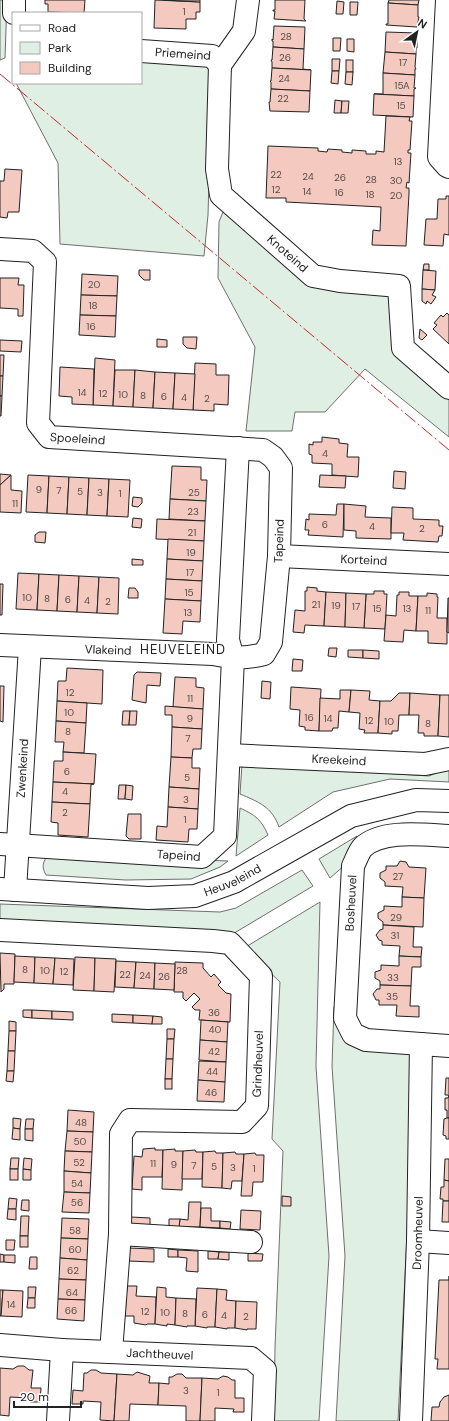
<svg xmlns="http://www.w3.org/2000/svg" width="449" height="1421" font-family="'DM Sans',sans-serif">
<rect width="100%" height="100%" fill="#fff"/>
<g fill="#e0efe3" stroke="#6f6f6f">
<path d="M0,0h7l-2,58 -5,2z"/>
<path d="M141,55l64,5 7,10 -4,145 -4,41 -144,-12 -2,-81 -42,-80h125z"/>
<path d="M225,207l92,80 74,6 1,57 57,47v40l-84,-68 -40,43h-30l-3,19h-46l9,-84 -37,-69 1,-56z"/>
<path d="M242,764l187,12 20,-8v14l-59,-3 -57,13 -54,35c-7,-20 -20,-25 -39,-33z"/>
<path d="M240,808c15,7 21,11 28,27l-32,21z"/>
<path d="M357,836l-12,29 -15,13 -11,-19z"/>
<path d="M48,854l180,7 -8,6 -29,12 -65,1 -80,-5c-5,-9 -3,-12 2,-21z"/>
<path d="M302,870l11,16 -82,49 -231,-15v-16l220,8 16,-4z"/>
<path d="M320,902l-4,164 13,190 -10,165h-45l1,-74 8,-196 -11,-12 8,-157 -36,-34z"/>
<path d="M334,1007l14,29 64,14 3,18 -17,353h-62l9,-165 -13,-190z"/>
</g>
<g fill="#f3c9c0" stroke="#222">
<path d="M45,0h40l-1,13h2l-38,-1v-8h-3z"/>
<path d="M155,0l45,2v10h-4v7h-10v10l-32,-1z"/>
<path d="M164,0h36v2z"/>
<path d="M275,0h30l-1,19 2,2 -32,-2 1,-8h-2v-1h2z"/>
<path d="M389,0h30l-1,5 -30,-2z"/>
<path d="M337,1l7,1 -1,12h-7z"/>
<path d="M350,2h8l-1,13h-7z"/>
<path d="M388,3l30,2v12h1l-2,10 -31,-2v-1h2z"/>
<path d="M274,26l31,1 -1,22 -31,-2v-6h-1v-2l1,1z"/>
<path d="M386,32l31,1v15h-1v6l-31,-2z"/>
<path d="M333,38h8l-1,13h-7z"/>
<path d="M347,39h7v13l-7,-1z"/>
<path d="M273,47l31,2 -1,20 8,1 -39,-2v-6l-1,-2h1z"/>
<path d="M385,52l31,2 -1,13 1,2h-1v6l-32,-2z"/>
<path d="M332,59h8l-1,12h-7z"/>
<rect x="346" y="60" width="7" height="12"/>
<path d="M272,68l39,2 -1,21 -39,-2v-7l-1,-1h1z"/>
<path d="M332,71h7l-1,13 -7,-1z"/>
<path d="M346,72h7l-1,13 -7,-1z"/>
<path d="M383,73l32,2 -1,13h2l-2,1v7l-40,-2h9z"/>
<path d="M271,89l39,2 -1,21 -39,-1 -1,-9h1z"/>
<path d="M374,94l40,2 -1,21 -40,-2z"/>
<path d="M335,100l7,1 -1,12h-7z"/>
<path d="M342,101h7l-1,12h-7z"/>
<path d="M386,116l24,1 -1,4h3l-2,29h-2v3h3l-2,30 -2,-1 -1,6h3v6l-3,52 -34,-1 1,-15 7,1 1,-24 -95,-5v-4h-20l2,-52 50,2v3l9,1 1,-3 14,1v2l10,1v-3l14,1v3h10v-3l8,1z"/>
<path d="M5,169l17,1 -3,42h-11l-1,6 -7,-1v-36h4z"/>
<path d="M446,196h3v39l-5,-1 -1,12 -19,-1 2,-26h11l1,-20h8z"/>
<path d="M424,264h5v6h-6z"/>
<path d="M139,270h11v10h-6l-5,-5z"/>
<path d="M423,270l13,1 -1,19 -13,-1z"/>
<path d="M82,274l36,2 -1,20 -36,-1z"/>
<path d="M0,278h19l-1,7h6l-1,31h-5v-7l-18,-1z"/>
<path d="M422,289l13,1 -3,5 4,2 -5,7 -4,-3 -1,3 -4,-3z"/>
<path d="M81,295l36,1 -1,20 -36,-1z"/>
<path d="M447,313l2,2v29l-16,-15 4,-4 -3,-2 7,-8 2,2z"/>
<path d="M80,315l36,1 -1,21 -36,-2z"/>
<path d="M420,329l7,6 -5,5 -3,-2z"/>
<path d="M183,337h14l-1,12 -9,-1 -4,-4z"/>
<path d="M157,339l10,1v7h-10z"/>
<path d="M0,340l22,1 -1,11 -21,-1z"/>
<path d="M0,355h4l-1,21h-3z"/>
<path d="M95,358l20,2 -2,46 -20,-1z"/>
<path d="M195,363l21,1v11h13l-1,30 -14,-1v7l-21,-1z"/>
<path d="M60,367l34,2 -1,36 -21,-1v-7l-13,-1z"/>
<path d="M115,370h20l-2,37 -20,-1z"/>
<path d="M135,370l20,2 -2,36 -20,-1z"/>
<path d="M155,372l20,1 -2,36 -20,-1z"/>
<path d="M175,373l20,1 -2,36 -20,-1z"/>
<path d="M0,376h3l-1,20h-2z"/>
<path d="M0,396h2l-1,20h-1z"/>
<path d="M322,437l17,2v4l9,1 -1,13h12l-1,20 -26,-2v-11l-20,-1v-8l-3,-1v-10l4,1v-3h9z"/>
<path d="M172,466l29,1v13h6l-1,21 -36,-2z"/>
<path d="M394,471l12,1 -1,17 -12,-1z"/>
<path d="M0,474l11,1 -11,10z"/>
<path d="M11,475v15l11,1 -1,22 -21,-1v-27z"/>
<path d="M28,475l21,1 -2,37 -21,-1z"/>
<path d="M320,475l26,1 -1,12 -26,-1z"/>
<path d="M49,476l20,1 -2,37 -20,-1z"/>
<path d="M69,477l20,1 -2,37 -20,-1z"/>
<path d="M89,478l20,1 -2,37 -20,-1z"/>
<path d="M109,479l21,1 -2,37 -21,-1z"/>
<path d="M133,497l9,1v5l-4,4 -6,-1z"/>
<path d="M170,499l36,2 -1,20 -36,-2z"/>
<path d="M337,504h7l-1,33 -35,-2 1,-5h-4l1,-11 3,1v-6l27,1z"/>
<path d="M344,504l22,2 -1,11 26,1v21l-35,-1v-7l-12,-1z"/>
<path d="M392,507l21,1v11l26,1v6h4l-1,10h-3l-1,6 -35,-2 1,-7h-13z"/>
<path d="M133,518l9,1 -1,9 -9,-1z"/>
<path d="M157,519l48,2 -1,20 -48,-2z"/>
<path d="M39,532h7l-1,11 -10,-1v-7z"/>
<path d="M168,539l36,2 -1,20 -36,-2z"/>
<path d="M132,559l11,1v5h-11z"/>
<path d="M167,559l36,2 -1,20 -36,-2z"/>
<path d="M18,573l21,1 -2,36 -21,-1z"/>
<path d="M39,574l20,1 -2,36 -20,-1z"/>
<path d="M59,575l20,1 -2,36 -20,-1z"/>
<path d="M79,576l20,1 -2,36 -20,-1z"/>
<path d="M99,577l20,1 -1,36 -21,-1z"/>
<path d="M166,579l36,2 -1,20 -36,-2z"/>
<path d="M0,584h3l-1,31h-2z"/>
<path d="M307,587l10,1v3l9,1 -2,34 -19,-1 -1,8 -11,-1 2,-22 10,1v-20h2z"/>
<path d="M129,588h6l3,4v6h-10z"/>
<path d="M374,591h10v3h3l-2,35 -21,-1 2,-34h8z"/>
<path d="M326,592l20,1 -1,34 -21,-1z"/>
<path d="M399,592h10v4h9l-2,35 -12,-1 -1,12 -19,-1 2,-26 10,1 1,-21h2z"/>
<path d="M346,593l20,1 -2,34 -19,-1z"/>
<path d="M427,593l10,1v3h1l-1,21h10v26l-19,-1v-12h-12l2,-35h9z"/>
<path d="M448,598h1v35l-2,-1z"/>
<path d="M165,599l36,2 -1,21 -17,-1 -1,13 -19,-1z"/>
<path d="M329,648h8l-1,9 -8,-1z"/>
<path d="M348,650h15v8l-15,-1z"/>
<path d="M363,650l16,1v8l-16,-1z"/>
<path d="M293,659l10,1 -1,11h-10z"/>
<path d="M67,668l36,2 -1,34 -45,-3 1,-20h8z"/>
<path d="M137,672l24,1 -1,13 -13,-1 -1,18 -14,-3 2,-25z"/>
<path d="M175,677l21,1v9l8,1 -1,21 -30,-2z"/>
<path d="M262,681l9,1 -1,17 -9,-1z"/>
<path d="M0,686h4l-1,36 -3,-1z"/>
<path d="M291,687l30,2 -2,42 -14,-1v-3l-6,-1 1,-16 -10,-1z"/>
<path d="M340,690h11l-2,22 -10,-1 -1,17h-5l-1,3h-13l1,-33 20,1z"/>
<path d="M351,690l19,1 -1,9 11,1 -2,32h-14l1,-3 -6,-1 1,-16 -11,-1z"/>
<path d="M399,693h11l-1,22h-10l-1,16h-6v3l-14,-1 2,-32h11z"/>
<path d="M410,693l30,2 -2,41h-14v-3h-6l1,-18h-10z"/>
<path d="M440,695h9v42l-11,-1z"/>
<path d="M57,701l30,2 -1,20 -30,-2z"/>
<path d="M165,706l38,3 -1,20 -30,-2v-12h-7z"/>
<path d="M123,711h7l-1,14h-7z"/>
<path d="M130,711h7l-1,14h-7z"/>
<path d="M56,721l30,2 -2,30 -21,-1 1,-10h-9z"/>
<path d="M172,727l30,2 -1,20h-8l-1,9 -21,-1z"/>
<path d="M63,752l33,2 -2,30 -41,-2 1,-21h9z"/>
<path d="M171,757l21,1v10h8l-1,21 -30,-2z"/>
<path d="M53,782l41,2h-3l-1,20 -38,-2z"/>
<path d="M119,785h7l-1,14h-7z"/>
<path d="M126,785l7,1 -1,14 -7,-1z"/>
<path d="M169,787l30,2 -1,20 -30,-2z"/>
<path d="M52,802l38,2 -2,33 -30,-2v-12l-7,-1z"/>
<path d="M168,807l30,2 -1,20h-8l-1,13 -32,-2 1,-14 10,1z"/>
<path d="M128,814h13v25h-12l-3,-3z"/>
<path d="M400,861l6,1 3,5 17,1 -2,30 -22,-1 1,-10 -18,-1v-4l-5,-4v-5l6,-3v-4h11z"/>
<path d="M402,897l22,1 -1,29 -40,-2v-3l-5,-4v-5l6,-3v-4l18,1z"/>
<path d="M383,925l31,2 -1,20h9l-1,10 -22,-1 1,-10 -18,-1v-4l-3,-1 -3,-5 4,-5 3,-1z"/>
<path d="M0,953l15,1 -1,30h-10v5l-3,3z"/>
<path d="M15,956l20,1 -1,26 -20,-1z"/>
<path d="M399,956l22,1v10h-9l-1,19 -31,-1v-4l-5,-3v-6l6,-2v-5l18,1z"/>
<path d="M35,957l20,1 -2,26 -19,-1z"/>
<path d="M75,957l20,1 -1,33 -21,-1z"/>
<path d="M55,958l19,1 -1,26 -20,-1z"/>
<path d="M95,958l21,1 -2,33 -20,-1z"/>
<path d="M116,961l20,1 -2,26 -19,-1z"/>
<path d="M136,962l19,1 -1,26 -20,-1z"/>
<path d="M175,962l28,1v5l8,9 3,-3 7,8 -3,3 8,8 5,1 -1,28 -31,-2 1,-10h-5l-3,-3 8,-8 -6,-6 -8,8 -3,-3v-6h-9z"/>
<path d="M155,963l20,1 -1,26 -20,-1z"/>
<path d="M380,985l31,1 -1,20h9v11l-23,-1 1,-11h-18v-5h-3l-3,-6 4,-5h3z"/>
<path d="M23,1010h9v8l-9,-1z"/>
<path d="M32,1010l20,1v8l-20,-1z"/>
<path d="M52,1011l21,1v8l-21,-1z"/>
<path d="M112,1014l21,1v8l-21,-1z"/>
<path d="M133,1015l20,1 -1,8 -19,-1z"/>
<path d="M153,1016l9,1v7h-10z"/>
<path d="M201,1020l27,2 -1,20 -27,-2z"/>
<path d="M9,1021l7,1v9h-7z"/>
<path d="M167,1029h8l-1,10h-7z"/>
<path d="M9,1031h7l-1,20h-7z"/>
<path d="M167,1039h7l-1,20h-7z"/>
<path d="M200,1040l27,2 -1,20 -27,-2z"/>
<path d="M8,1051h7l-1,20h-7z"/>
<path d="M166,1059h7l-1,20h-7z"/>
<path d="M199,1061l27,1 -1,20 -27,-2z"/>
<path d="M7,1071h7l-1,11 -7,-1z"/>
<path d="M446,1078h3v19l-1,-2h-3z"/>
<rect x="165" y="1079" width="7" height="10"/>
<path d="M198,1080l27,2 -1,20 -27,-1z"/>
<path d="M448,1097h1v21h-2v-8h-2v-12h3z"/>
<path d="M68,1110l26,2 -1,20 -26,-1z"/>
<path d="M13,1118l8,1 -1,10 -7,-1z"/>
<path d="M447,1118h2v21h-3v-3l-3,-1 1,-16z"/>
<path d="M26,1119h8l-1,10h-8z"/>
<path d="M13,1128l7,1v11l-8,-1z"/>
<path d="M25,1129h8v12l-8,-1z"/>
<path d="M67,1131l26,1 -1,20 -27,-1z"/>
<path d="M155,1148v2h8l-1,27h-20v13l-10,-1 2,-33 8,1 1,-8z"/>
<path d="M175,1149v2h8l-1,39 -20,-1 1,-39z"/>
<path d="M195,1150l1,2h7l-1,27h-20l1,-28z"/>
<path d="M65,1151l27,1 -1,21 -27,-2z"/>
<path d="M215,1151l1,2h7l-1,35 -20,-1 1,-35z"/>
<path d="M235,1152l1,2h8l-2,27h-10l-1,8 -9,-1 1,-35z"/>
<path d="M255,1153l1,2h8l-1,27h-10l-1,14h-11l3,-42z"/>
<path d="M11,1158h8l-1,11h-8z"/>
<path d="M24,1158l8,1 -1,11 -8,-1z"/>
<path d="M445,1159h4v22l-5,-1z"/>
<rect x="10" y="1169" width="8" height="11"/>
<path d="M23,1169l8,1v10h-8z"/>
<path d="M64,1171l27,2 -1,20 -26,-1z"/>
<path d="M444,1180l5,1v20h-6v-2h-3l1,-12h3z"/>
<path d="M64,1192l26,1 -1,20 -27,-1z"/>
<path d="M282,1196l9,1v9h-9z"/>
<path d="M9,1198l8,1 -1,10h-8z"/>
<path d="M22,1200h7v11l-8,-1z"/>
<path d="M443,1201h6v21h-7z"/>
<path d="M189,1202h12l-1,25h-21l1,-8 8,1z"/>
<path d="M201,1208h10v13h9v7l-20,-1z"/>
<path d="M8,1209h8v11l-9,-1z"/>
<path d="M241,1210l20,1 -1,19 -20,-1z"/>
<path d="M21,1216h8l-1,20h-8z"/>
<path d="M131,1217l19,1v7l-20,-1z"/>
<path d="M62,1218l27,1 -1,20 -27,-1z"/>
<path d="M169,1219h11l-1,8 -10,-1z"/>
<path d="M220,1221l11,1 -1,7 -10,-1z"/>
<rect x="20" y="1236" width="8" height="11"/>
<path d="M61,1238l27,1 -1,21 -27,-2z"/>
<path d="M6,1240h9l-1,10h-8z"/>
<path d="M129,1248l25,1v13l-26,-1z"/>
<path d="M168,1249l10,1v7h-10z"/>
<path d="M178,1250l20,1v21l-12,-1 1,-13 -9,-1z"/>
<path d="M208,1251l11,1 -1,7h-10z"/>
<path d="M219,1252h10v8l-11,-1z"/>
<path d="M248,1253l15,1 -1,7h-14z"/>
<path d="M0,1254l4,1v7h-4z"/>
<path d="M4,1255h11v8l-11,-1z"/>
<path d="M30,1257h7v12h-8z"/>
<path d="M60,1258l27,2 -1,20 -27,-1z"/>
<path d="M449,1276v93h-12l1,-10h-3l4,-79h10z"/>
<path d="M59,1279l27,1 -1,20 -27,-1z"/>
<path d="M127,1286h10l-1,10 20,1 -1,27h-8l-1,1 -12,-2v-7h-9z"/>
<path d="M28,1287h8l-1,11h-7z"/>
<path d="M157,1287l9,1v9l10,1 -1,27 -8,-1v2l-12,-2z"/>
<path d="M197,1288l20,1 -2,38h-8v1l-12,-2z"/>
<path d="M217,1289l10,1 -1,10 10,1 -1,27h-8v1l-12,-2z"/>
<path d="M0,1290h3l-2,26h-1z"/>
<path d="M3,1290l20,1 -1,26 -21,-1z"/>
<path d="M28,1298h7v10h-8z"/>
<path d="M176,1298l20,1 -1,27h-8v1l-12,-2z"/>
<path d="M58,1299l27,1 -1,21 -27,-2z"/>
<path d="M236,1301l21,1 -1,27h-9v1l-12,-2z"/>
<path d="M18,1366h6l5,4h4l-2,18h10l-1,14h-10v-4l-20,-1 -1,19 -9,-1v-47l13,1z"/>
<path d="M91,1370h5l5,3 16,1 -3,47 -14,-1 1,-18 -18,-1v3h-11l1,-14 10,1 1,-18h3z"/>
<path d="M137,1372l13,4 -1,7h10l-1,22 -28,-1 -1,17h-15l3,-47 16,1z"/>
<path d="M177,1374h5l4,4h16l-2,43h-14v-15l-28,-1 1,-22 10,1v-7h3z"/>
<path d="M223,1376l5,1 4,3h3v18h9v14h-11l1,-3 -19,-1v13h-15l2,-43 16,1z"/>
<path d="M449,1395v26h-18l1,-14h7l1,-5 4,-5z"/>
</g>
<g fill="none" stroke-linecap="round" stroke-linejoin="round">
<defs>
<g id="minor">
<path d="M447,0l-8,157 8,9 2,1"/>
<path d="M14,13v-13"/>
<path id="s1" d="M141,51l71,5 8,9"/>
<path id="s2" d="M220,65l-3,104 4,26 92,81 27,5 59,5 4,62 46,40"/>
<path d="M220,65l24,-34 4,-31"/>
<path id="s3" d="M0,249l33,2 12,11 -7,161 11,14 214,13 10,7 8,11 -2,88 -8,86 -7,12c-20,5 -31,4 -51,0l-213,-9"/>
<path id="s4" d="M279,556l170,8"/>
<path id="s5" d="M229,755l196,9 24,-5"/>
<path d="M449,836c-25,-1 -66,-7 -86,11 -4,4 -7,13 -10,19l-8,152 8,16 13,6 83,6"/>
<path id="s6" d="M0,844l202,13 23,-21 8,-178 -5,-18 10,-192"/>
<path id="s7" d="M0,889l148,9 47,-2 39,-14 117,-66 65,-16 33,1"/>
<path id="s8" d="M15,890l15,-243"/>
<path d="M0,930l213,11 17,2 31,33 -4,130 -15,16 -112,-2 -9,14 -1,100 -9,118"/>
<path d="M120,1234l131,8"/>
<path d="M418,1241l31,2"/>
<path id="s9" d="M0,1345l62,5 189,8 14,12 -2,51"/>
<path d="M58,1421l4,-71"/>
<path id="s10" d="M411,1421l7,-180 3,-197"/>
</g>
</defs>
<use href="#minor" stroke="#222" stroke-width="24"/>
<use href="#minor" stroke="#fff" stroke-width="22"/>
<path stroke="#c62828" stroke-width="1" stroke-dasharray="14 3 2 3" stroke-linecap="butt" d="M0,74l449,376"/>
</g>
<g text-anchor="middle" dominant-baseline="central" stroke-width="3" stroke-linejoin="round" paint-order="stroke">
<g font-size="10" fill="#564c4a">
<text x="184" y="11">1</text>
<text x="286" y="36">28</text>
<text x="285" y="57">26</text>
<text x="403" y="62">17</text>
<text x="284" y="78">24</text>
<text x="402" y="85">15A</text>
<text x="283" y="98">22</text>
<text x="401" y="105">15</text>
<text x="398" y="161">13</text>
<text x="276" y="174">22</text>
<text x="308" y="176">24</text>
<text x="340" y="177">26</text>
<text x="371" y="179">28</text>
<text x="396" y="180">30</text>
<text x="276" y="189">12</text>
<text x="307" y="191">14</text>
<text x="339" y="192">16</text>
<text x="370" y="194">18</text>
<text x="396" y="195">20</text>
<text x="94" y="284">20</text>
<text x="93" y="305">18</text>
<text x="91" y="326">16</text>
<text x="82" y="392">14</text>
<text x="103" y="393">12</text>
<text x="123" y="394">10</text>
<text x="143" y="395">8</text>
<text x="164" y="396">6</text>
<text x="184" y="397">4</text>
<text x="207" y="398">2</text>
<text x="325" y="453">4</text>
<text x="39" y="489">9</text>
<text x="59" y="490">7</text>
<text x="80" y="491">5</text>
<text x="100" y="492">3</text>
<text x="194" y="492">25</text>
<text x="120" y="493">1</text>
<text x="15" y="503">11</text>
<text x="193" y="511">23</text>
<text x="325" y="524">6</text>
<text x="372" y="526">4</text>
<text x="422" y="528">2</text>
<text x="192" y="532">21</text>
<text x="191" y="552">19</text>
<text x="190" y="572">17</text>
<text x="189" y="592">15</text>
<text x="27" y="597">10</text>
<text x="47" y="598">8</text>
<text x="68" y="599">6</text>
<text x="87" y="600">4</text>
<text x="108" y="601">2</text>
<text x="316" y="604">21</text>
<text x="336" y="605">19</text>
<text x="356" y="606">17</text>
<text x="377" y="608">15</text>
<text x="407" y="608">13</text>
<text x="428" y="610">11</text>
<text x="188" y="612">13</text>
<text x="70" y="692">12</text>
<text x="190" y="698">11</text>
<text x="69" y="712">10</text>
<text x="309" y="717">16</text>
<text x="190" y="718">9</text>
<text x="328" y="718">14</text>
<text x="369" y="720">12</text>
<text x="389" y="721">10</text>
<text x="428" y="723">8</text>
<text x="68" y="731">8</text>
<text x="188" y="738">7</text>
<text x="67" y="771">6</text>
<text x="187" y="777">5</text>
<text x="65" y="791">4</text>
<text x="186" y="799">3</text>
<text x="65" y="812">2</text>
<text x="185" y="819">1</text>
<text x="398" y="876">27</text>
<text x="396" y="917">29</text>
<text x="395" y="935">31</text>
<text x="25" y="969">8</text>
<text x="45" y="970">10</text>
<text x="182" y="970">28</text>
<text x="64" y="971">12</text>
<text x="125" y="974">22</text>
<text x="145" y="975">24</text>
<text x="164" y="976">26</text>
<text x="393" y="977">33</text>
<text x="392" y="996">35</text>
<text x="214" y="1012">36</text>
<text x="215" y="1029">40</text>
<text x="214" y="1051">42</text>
<text x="212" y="1071">44</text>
<text x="211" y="1092">46</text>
<text x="81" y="1122">48</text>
<text x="80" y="1141">50</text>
<text x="79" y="1162">52</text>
<text x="153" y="1163">11</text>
<text x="174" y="1164">9</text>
<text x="194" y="1165">7</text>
<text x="214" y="1166">5</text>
<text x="233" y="1167">3</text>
<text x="254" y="1168">1</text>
<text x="77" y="1183">54</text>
<text x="77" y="1202">56</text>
<text x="75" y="1230">58</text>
<text x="75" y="1249">60</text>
<text x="73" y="1270">62</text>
<text x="72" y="1292">64</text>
<text x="11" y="1304">14</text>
<text x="71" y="1310">66</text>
<text x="145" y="1311">12</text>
<text x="165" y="1312">10</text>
<text x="185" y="1313">8</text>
<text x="205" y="1314">6</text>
<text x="224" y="1315">4</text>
<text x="246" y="1316">2</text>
<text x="186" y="1390">3</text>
<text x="218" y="1392">1</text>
</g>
<g font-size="12" fill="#222" stroke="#fff">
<text stroke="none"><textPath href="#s1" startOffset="42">Priemeind</textPath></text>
<text stroke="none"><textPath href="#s2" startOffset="219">Knoteind</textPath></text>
<text stroke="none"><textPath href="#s3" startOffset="257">Spoeleind</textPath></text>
<text transform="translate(279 541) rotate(-88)">Tapeind</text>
<text stroke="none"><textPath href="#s4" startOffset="85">Korteind</textPath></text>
<text transform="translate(108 650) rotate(2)">Vlakeind</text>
<text stroke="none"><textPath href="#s5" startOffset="110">Kreekeind</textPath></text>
<text stroke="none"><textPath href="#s8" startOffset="122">Zwenkeind</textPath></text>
<text stroke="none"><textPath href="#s6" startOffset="179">Tapeind</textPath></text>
<text stroke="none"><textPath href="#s7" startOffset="236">Heuveleind</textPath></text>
<text transform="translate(351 903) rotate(-87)">Bosheuvel</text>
<text transform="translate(258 1064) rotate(-88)">Grindheuvel</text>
<text stroke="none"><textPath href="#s10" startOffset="188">Droomheuvel</textPath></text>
<text stroke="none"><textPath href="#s9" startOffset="160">Jachtheuvel</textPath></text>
</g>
<g font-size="13" letter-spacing="1" fill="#222" stroke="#fff">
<text x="183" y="649">HEUVELEIND</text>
</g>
</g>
<rect x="12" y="12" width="130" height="72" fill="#ffffff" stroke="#a7a7a7"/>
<rect x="20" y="25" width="20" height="6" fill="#ffffff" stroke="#a7a7a7"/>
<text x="48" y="32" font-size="12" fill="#222222">Road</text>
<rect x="20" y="42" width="20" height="12" fill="#e0efe3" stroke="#a7a7a7"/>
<text x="48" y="52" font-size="12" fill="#222222">Park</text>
<rect x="20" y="62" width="20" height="12" fill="#f3c9c0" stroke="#a7a7a7"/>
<text x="48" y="72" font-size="12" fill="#222222">Building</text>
<g transform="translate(417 32) rotate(33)" stroke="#ffffff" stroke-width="3" paint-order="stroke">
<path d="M0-3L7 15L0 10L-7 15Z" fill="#222222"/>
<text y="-6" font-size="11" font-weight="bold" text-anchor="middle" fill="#222222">N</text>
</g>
<path d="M14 1401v6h67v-6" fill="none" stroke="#222222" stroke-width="2"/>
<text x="20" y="1401" font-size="12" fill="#222222" stroke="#ffffff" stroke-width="3" paint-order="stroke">20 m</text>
</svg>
